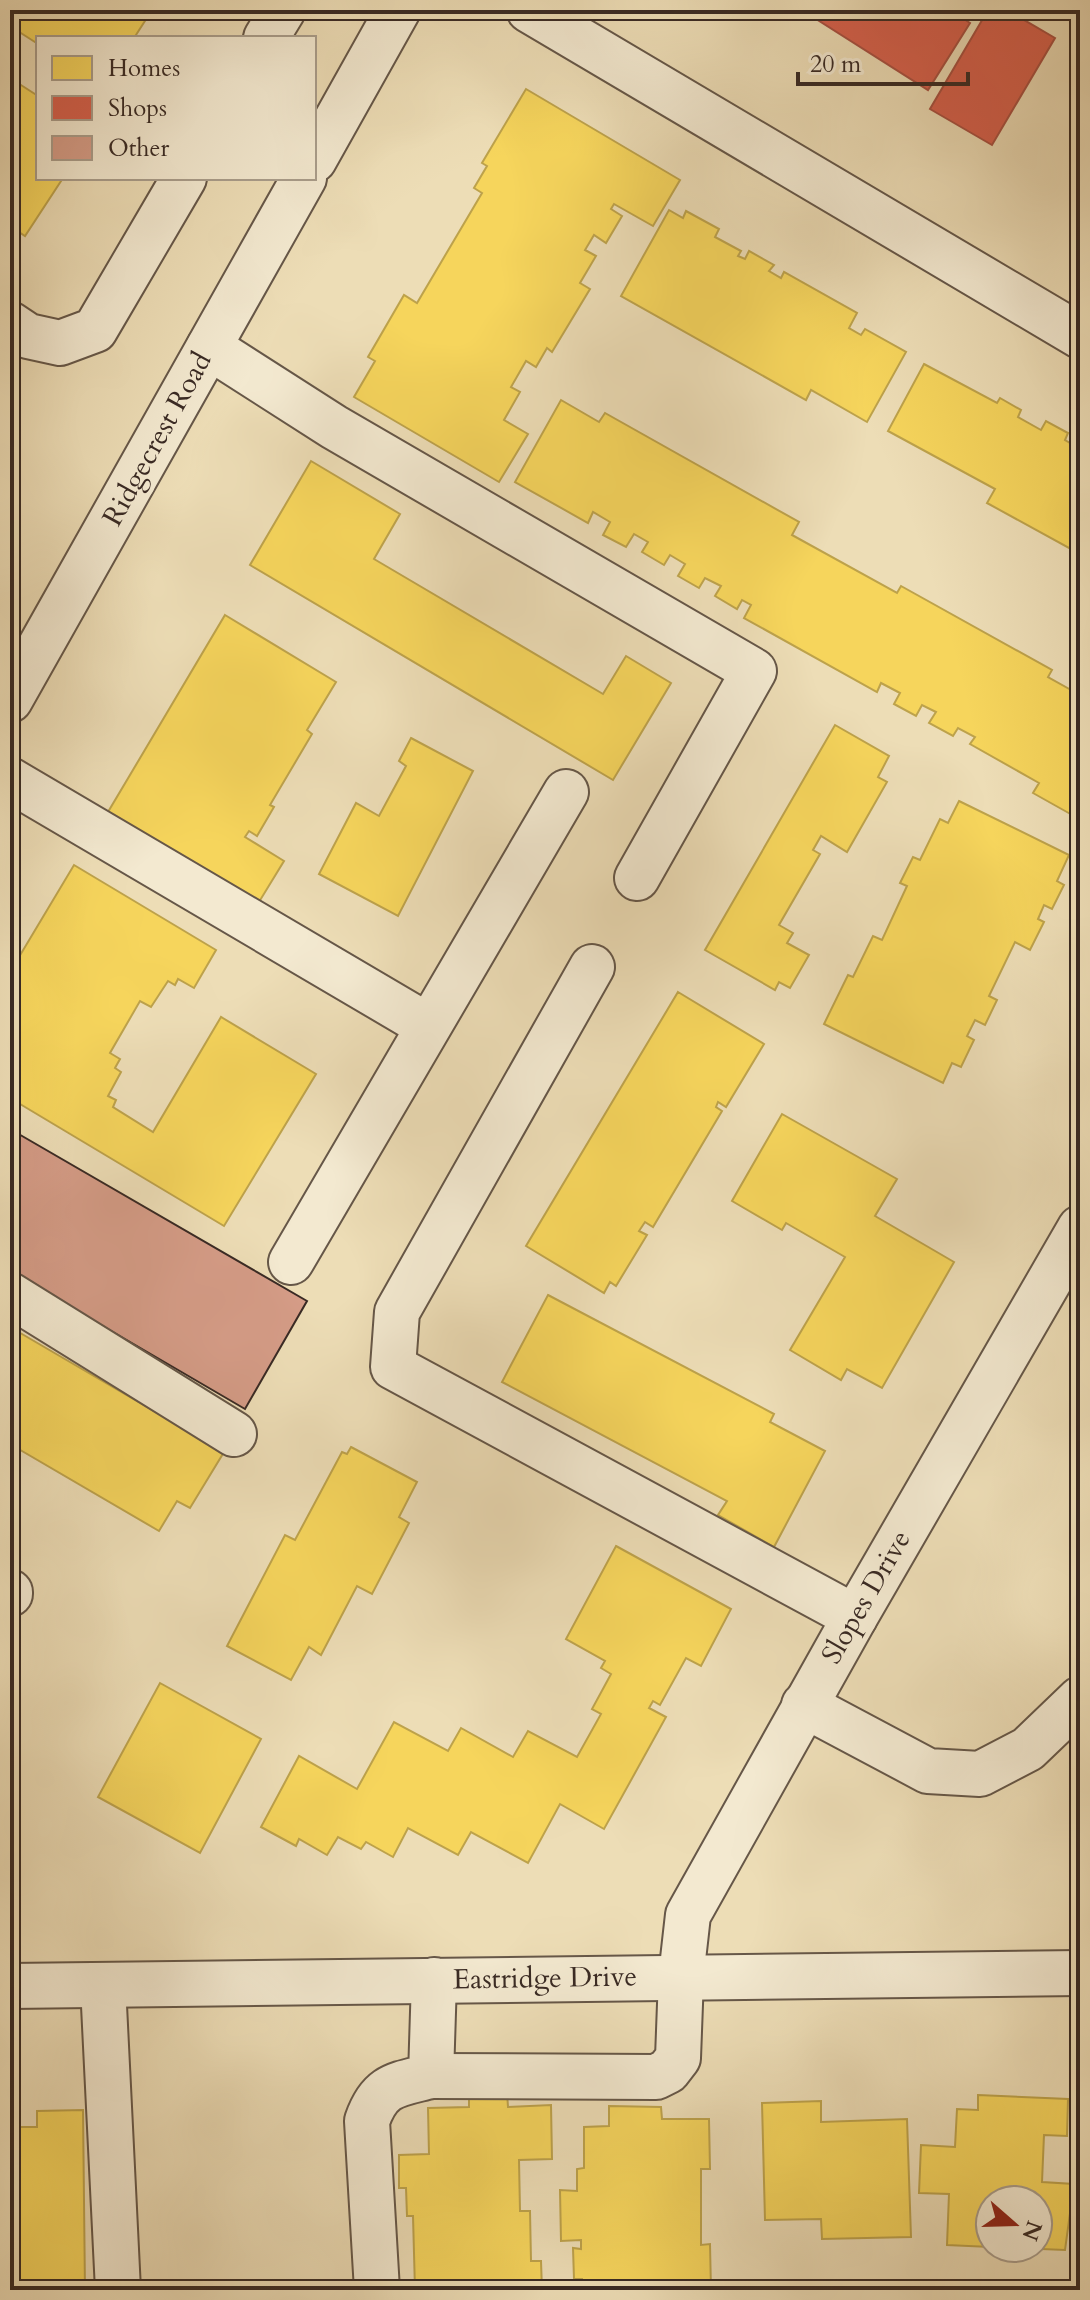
<svg xmlns="http://www.w3.org/2000/svg" width="1090" height="2300" font-family="Cardo,serif">
<rect width="100%" height="100%" fill="#edddb6"/>
<filter id="stains"><feTurbulence type="fractalNoise" baseFrequency=".0025" numOctaves="4"/><feColorMatrix values="0 0 0 0 .2 0 0 0 0 .09 0 0 0 0 .02 0 0 0 .5 -.17"/></filter>
<radialGradient id="worn" r=".72"><stop offset=".6" stop-color="#630" stop-opacity="0"/><stop offset="1" stop-color="#630" stop-opacity=".3"/></radialGradient>
<g fill="#f6d55c" stroke="#bda24b" stroke-width="2">
<path d="M10,10h142l-18,28h-96v6l-28,-18z"/>
<path d="M10,78l28,18v82h25l-38,58 -15,-10z"/>
<path d="M526,89l154,91 -27,46 -39,-22 -3,5 11,7 -16,27 -12,-8 -9,15 11,6 -16,27 10,6 -38,63 -5,-4 -11,19 -10,-6 -15,26 9,5 -16,28 24,14 -29,48 -145,-85 21,-36 -7,-4 36,-62 13,8 65,-110 -8,-5 13,-22 -5,-3z"/>
<path d="M669,210l14,8 3,-7 33,18 -4,8 26,14 -3,5 7,3 4,-8 25,14 -5,6 12,7 3,-6 73,41 -8,15 12,7 4,-6 41,23 -39,70 -56,-32 -5,10 -185,-104z"/>
<path d="M924,364l73,39 3,-5 21,12 -3,7 23,13 5,-9 22,12 -3,7 12,7 3,-5v112l-93,-51 8,-14 -107,-58z"/>
<path d="M561,400l38,22 6,-9 194,109 -7,13 105,58 4,-7 151,84 -4,7 32,18v12l-4,8 4,2v88l-6,11 -41,-23 6,-10 -69,-39 5,-7 -17,-9 -5,8 -24,-13 7,-11 -14,-7 -6,11 -22,-12 6,-11 -19,-10 -4,9 -133,-74 7,-13 -9,-5 -5,9 -22,-13 6,-10 -16,-8 -6,10 -21,-12 7,-12 -15,-9 -6,10 -22,-13 6,-10 -14,-8 -8,13 -23,-12 7,-13 -17,-10 -5,11 -73,-41z"/>
<path d="M311,461l89,53 -26,45 229,135 23,-38 45,27 -58,97 -363,-215z"/>
<path d="M225,615l111,67 -29,48 5,4 -42,71 4,2 -17,29 -8,-5 -4,6 39,24 -25,41 -151,-90z"/>
<path d="M835,725l54,31 -11,21 9,5 -40,70 -26,-16 -8,14 7,4 -41,71 14,8 -6,10 22,12 -19,33 -11,-6 -4,8 -70,-40z"/>
<path d="M411,738l62,33 -75,145 -79,-42 37,-71 23,13 27,-50 -7,-5z"/>
<path d="M959,801l110,54 -12,26 7,4 -12,24 -8,-4 -6,14 6,3 -14,28 -15,-8 -26,54 8,4 -12,25 -10,-5 -8,16 7,4 -13,27 -9,-4 -9,20 -119,-59 24,-49 5,2 20,-41 9,4 25,-54 -7,-3 13,-26 7,3 20,-41 8,4z"/>
<path d="M74,865l142,85 -22,38 -16,-9 -3,6 -7,-4 -17,26 -11,-6 -30,52 10,6 -5,9 6,4 -13,24 8,4 -3,7 40,25 68,-115 95,57 -92,152 -214,-128v-126z"/>
<path d="M678,992l86,52 -38,63 -8,-5 -2,5 6,4 -69,116 -8,-5 -6,9 8,4 -31,51 -6,-4 -6,11 -78,-47z"/>
<path d="M782,1114l115,65 -22,37 79,46 -72,126 -35,-19 -6,11 -51,-30 55,-93 -59,-34 -4,7 -50,-29z"/>
<path d="M548,1295l226,119 -4,8 55,29 -51,96 -56,-32 9,-14 -225,-119z"/>
<path d="M10,1327l214,125 -34,56 -13,-7 -18,30 -149,-87z"/>
<path d="M351,1447l66,35 -18,35 10,6 -37,71 -15,-8 -36,69 -12,-8 -18,33 -64,-34 58,-111 10,5 47,-88 5,2z"/>
<path d="M616,1546l115,63 -30,57 -15,-8 -26,47 -7,-4 -4,7 17,9 -62,112 -44,-25 -32,59 -57,-31 -13,23 -50,-27 -15,29 -27,-15 -5,7 -23,-12 -11,18 -28,-16 -3,7 -35,-19 38,-71 58,33 37,-67 54,29 13,-23 52,29 15,-26 49,26 24,-43 -9,-5 19,-35 -10,-6 4,-7 -39,-22z"/>
<path d="M160,1683l101,56 -61,114 -102,-56z"/>
<path d="M507,2092l1,15 43,-2 1,54 -33,1 1,51h10l1,50h10l1,29h-127l-2,-74h-6l-1,-28h-7v-33l30,-1 -1,-46 41,-1v-14z"/>
<path d="M978,2095l90,4 -1,37 -23,-1 -2,47 32,2 -9,66 -48,-2h21v-48h-48v47l-43,-2 2,-51 -30,-1 2,-48 34,2 2,-38 21,1z"/>
<path d="M821,2101v21l86,-3 4,118 -89,2 -1,-20 -56,1 -3,-117z"/>
<path d="M609,2106l52,1 1,12h47l1,50h-9v76l9,-1 1,46h-129v-11h-8l-1,-31 8,1v-9l-20,1 -1,-51 17,1v-22l7,-1v-41l25,-1z"/>
<path d="M83,2110l2,180h-75v-163h27v-16z"/>
</g>
<g fill="#d6604d" stroke="#a75041" stroke-width="2">
<path d="M802,10h148l20,13 -42,67z"/>
<path d="M988,10h19l48,28 -63,107 -62,-36z"/>
</g>
<path fill="#d59c87" stroke="#392a24" stroke-width="2" d="M10,1129l297,172 -62,108 -235,-137z"/>
<g fill="none" stroke-linecap="round" stroke-linejoin="round">
<defs>
<g id="minor">
<path d="M529,10l551,326"/>
<path d="M266,38l17,-28"/>
<path d="M314,160l84,-150"/>
<path d="M10,324l18,12 32,7 35,-13 89,-152"/>
<path d="M209,347l125,80 420,244 -117,207"/>
<path d="M10,700l294,-522"/>
<path d="M10,780l418,246"/>
<path d="M592,967l-195,345 -4,55 462,250"/>
<path d="M291,1262l275,-470"/>
<path d="M10,1295l224,139"/>
<path d="M10,1592v2"/>
<path d="M804,1705l124,66 52,3 48,-25 52,-50"/>
<path d="M103,1985l15,305"/>
<path d="M10,1986l1070,-13"/>
<path d="M431,2076l225,1 12,-6 10,-13 3,-81 7,-62 167,-298 225,-389"/>
<path d="M377,2290l-10,-169c13,-37 29,-36 64,-45l3,-96"/>
</g>
</defs>
<use href="#minor" stroke="#665748" stroke-width="48"/>
<use href="#minor" stroke="#f3e9d0" stroke-width="44"/>
</g>
<g text-anchor="middle" dominant-baseline="central" stroke-width="8" stroke-linejoin="round" paint-order="stroke">
<g font-size="28" fill="#392a24" stroke="#f3e9d0">
<text transform="translate(157 439) rotate(-61)">Ridgecrest Road</text>
<text transform="translate(866 1597) rotate(-60)">Slopes Drive</text>
<text transform="translate(545 1978) rotate(-1)">Eastridge Drive</text>
</g>
</g>
<rect width="1090" height="2300" fill="none" stroke="#edddb6" stroke-width="40"/>
<rect x="12" y="12" width="1066" height="2276" fill="none" stroke="#392a24" stroke-width="4"/>
<rect x="20" y="20" width="1050" height="2260" fill="none" stroke="#392a24" stroke-width="2"/>
<rect x="36" y="36" width="280" height="144" fill="#f3e9d0" stroke="#a99d8b" stroke-width="2"/>
<rect x="52" y="56" width="40" height="24" fill="#f6d55c" stroke="#a99d8b" stroke-width="2"/>
<text x="108" y="76" font-size="24" fill="#392a24">Homes</text>
<rect x="52" y="96" width="40" height="24" fill="#d6604d" stroke="#a99d8b" stroke-width="2"/>
<text x="108" y="116" font-size="24" fill="#392a24">Shops</text>
<rect x="52" y="136" width="40" height="24" fill="#d59c87" stroke="#a99d8b" stroke-width="2"/>
<text x="108" y="156" font-size="24" fill="#392a24">Other</text>
<g transform="translate(1014 2224) rotate(110)"><circle r="38" fill="#f3e9d0" stroke="#a99d8b" stroke-width="2"/>
<path d="M0-6L14 30L0 20L-14 30Z" fill="#8f2418"/>
<text y="-12" font-size="22" font-weight="bold" text-anchor="middle" fill="#392a24">N</text>
</g>
<path d="M798 72v12h170v-12" fill="none" stroke="#392a24" stroke-width="4"/>
<text x="810" y="72" font-size="24" fill="#392a24" stroke="#f3e9d0" stroke-width="6" paint-order="stroke">20 m</text>
<rect width="100%" height="100%" filter="url(#stains)"/>
<rect width="100%" height="100%" fill="url(#worn)"/>
</svg>
